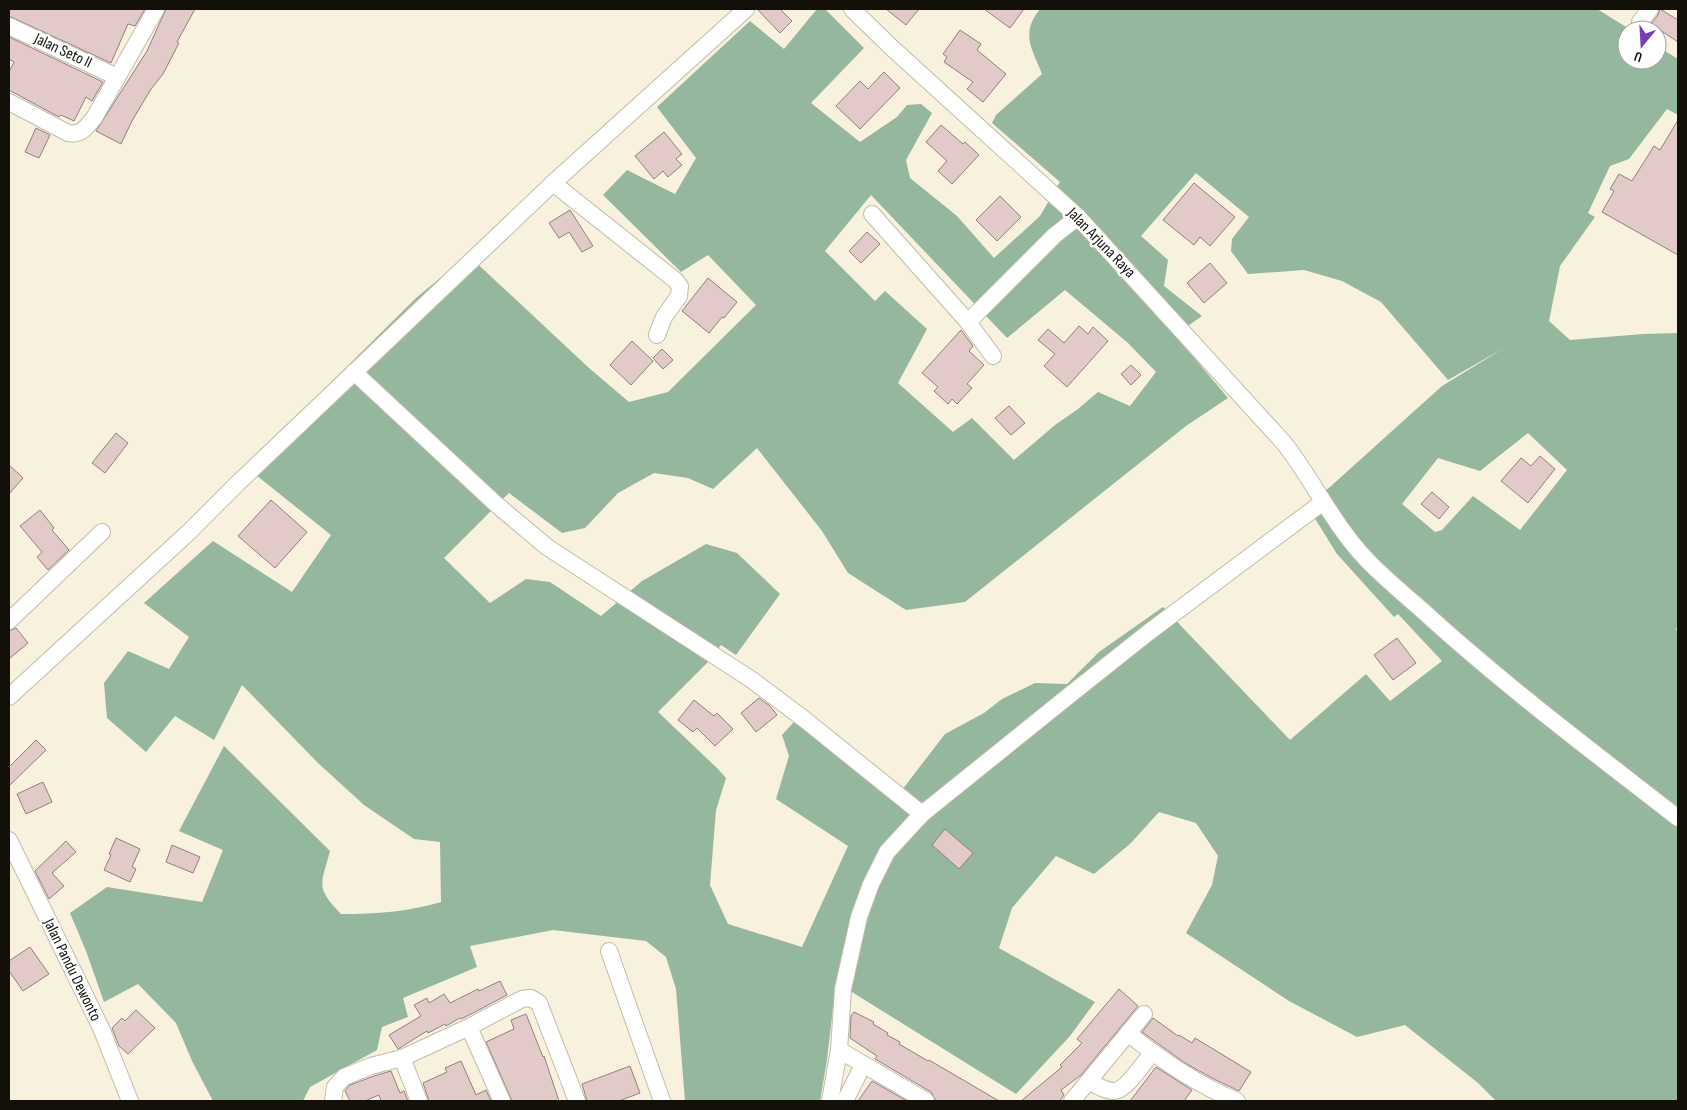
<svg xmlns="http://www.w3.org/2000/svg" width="1687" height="1110" font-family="'Sofia Sans Condensed',sans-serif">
<rect width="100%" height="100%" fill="#f7f1dd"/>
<path fill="#95b79e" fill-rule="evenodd" d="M817,9h8l39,39 -53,55 49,39 37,-25 10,-12 14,-1 11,9 -26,47 4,18 47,38 37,42 46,-42 20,-34 -68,-59 4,-8 46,-41c-10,-26 -22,-40 -2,-65h557l34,21h-4v30h30v-14l21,13v56l-11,-6 -38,50 -19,7 -22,47 7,4 -35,49 -11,55 21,19 73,-6 35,-1v293l-2,3 2,4v468h-182l-18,-18 -73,-58 -48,12 -68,-36 -103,-68 26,-48 6,-29 -22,-33 -37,-11 -28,31 -37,31 -38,-18 -44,52 -13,40 96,54 -25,34 -54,58 -169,-105 -13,10 -7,61 -7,41h-135l-9,-112 -10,-32 -20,-16 -93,-11 -83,16 7,21 -74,31 5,19 -26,10 -5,23 -67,37 -7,14h-90l-21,-40 -16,-38 -38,-39 -34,18 -18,-51 -16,-38 37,-26 95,15 21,-52 -44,-19 45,-85 106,105c-9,34 -15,36 11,63 37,0 65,-2 100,-12l-1,-60 -26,-3 -50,-34 -46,-42 -76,-78 -28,55 -39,-24 -29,36 -39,-34 -3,-35 24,-32 41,18 20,-32 -45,-34 69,-62 79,51 39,-57 -85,-68 170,-169 52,-43 121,113 40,34 39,-10 88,-87 -48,-50 -27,17 -78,-77 24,-25 48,24 21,-36 -39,-51 93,-86 34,28zM1196,173l53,44 -17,22 -1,12 17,23 56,-4 38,11 39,21 67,78 56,-32 -62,38 -112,101 -24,17 31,50 57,63 4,-3 44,47 -52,40 -24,-27 -76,66 -127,-133 -64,45 -32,32 -32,-1 -33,16 -18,14 -39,21 -50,65 -101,-77 -12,13 7,21 -13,43 72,47 -46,101 -74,-23 -18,-39 6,-75 10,-32 -8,-9 -60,-57 50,-50 13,-17 15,10 44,-61 -43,-41 -31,-9 -64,37 -41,35 -51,-34 -24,-3 -36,24 -46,-45 65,-65 53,40 23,-5 33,-35 36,-20 34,5 25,11 44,-41 65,83 26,42 58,37 59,-8 221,-176 42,-28 -53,-63 27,-19 -38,-30 4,-26 -27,-24zM871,195l136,143 58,-48 63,53 28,29 -26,34 -32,-14 -20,17 -23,16 -41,35 -42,-42 -19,14 -55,-49 29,-54 -42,-38 -10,10 -50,-50zM1528,433l39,37 -47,60 -47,-34 -31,34 -7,2 -33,-28 36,-46 42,13z"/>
<g fill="#e1cac7" stroke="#957f7d">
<path d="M9,9h136l-10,17 -7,-2 -17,39 -102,-47z"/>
<path d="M166,9h29l-18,33 2,1 -16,31 -12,15 -19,32 -11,23 -25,-13 51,-80z"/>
<path d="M757,9h23l12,12 -12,12z"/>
<path d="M886,9h33l-13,16z"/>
<path d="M984,9h40l-14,19z"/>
<path d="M1660,9l18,11v22l-27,-18 7,-9z"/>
<path d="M960,30l21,14 -4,6 29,24 -23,28 -16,-13 6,-7 -29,-20 3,-5 -4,-3z"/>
<path d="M9,37l94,45 -11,19 -6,-4 -12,24 -13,-6 -2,2 -50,-27v-18l5,-10 -5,-3z"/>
<path d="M884,72l16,16 -40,41 -24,-23 24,-25 8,8z"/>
<path d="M1678,120v135l-76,-43 12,-21 -4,-2 9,-15 13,7 22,-35 6,4z"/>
<path d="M941,125l22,19 2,-2 14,13 -27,29 -14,-13 9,-10 -21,-19z"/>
<path d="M36,128l14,7 -11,23 -14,-6z"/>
<path d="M664,132l18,22 -6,5 6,6 -14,12 -5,-6 -9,8 -19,-23z"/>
<path d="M1194,183l41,34 -25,29 -10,-9 -6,8 -31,-25z"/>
<path d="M1000,196l21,21 -24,24 -21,-21z"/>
<path d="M570,210l23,36 -11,6 -13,-20 -10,6 -10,-15z"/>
<path d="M867,232l13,12 -19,19 -12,-12z"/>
<path d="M1210,263l17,20 -23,20 -17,-20z"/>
<path d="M708,278l29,24 -13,16 -2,-1 -13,16 -27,-22z"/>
<path d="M1079,326l9,8 5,-7 15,14 -41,46 -23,-21 11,-12 -17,-14 10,-11 16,14z"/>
<path d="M961,330l12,16 -4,5 15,14 -17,19 5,4 -15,16 -5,-5 -4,5 -14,-13 4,-4 -16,-14z"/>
<path d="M632,341l21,20 -22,24 -21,-20z"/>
<path d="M662,349l11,11 -10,9 -10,-11z"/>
<path d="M1131,365l10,10 -10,10 -10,-11z"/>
<path d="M1009,406l16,17 -14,12 -16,-17z"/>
<path d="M116,433l12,10 -23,30 -13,-10z"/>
<path d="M1540,456l15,13 -27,34 -27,-22 20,-23 10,8z"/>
<path d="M9,465l14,13 -14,16z"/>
<path d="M1432,492l17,15 -10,12 -18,-15z"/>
<path d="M271,500l36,32 -32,36 -37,-32z"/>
<path d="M40,510l14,18 -2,2 17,20 -21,20 -11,-13 5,-5 -22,-26z"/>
<path d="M16,628l12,15 -19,16v-28z"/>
<path d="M1397,638l19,25 -23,17 -19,-25z"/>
<path d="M759,698l11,8 7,9 -21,17 -15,-19z"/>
<path d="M694,700l20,16 3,-3 16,16 -18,17 -18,-18 -4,4 -15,-12z"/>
<path d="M36,740l10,10 -37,36v-19z"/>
<path d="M43,782l9,20 -26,12 -9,-20z"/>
<path d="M945,829l28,24 -14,16 -27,-24z"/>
<path d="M116,838l24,11 -8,18 4,2 -6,13 -26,-12 7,-15 -2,-1z"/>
<path d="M66,841l10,11 -24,21 12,13 -15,13 -14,-28z"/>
<path d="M172,845l28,12 -7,16 -27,-11z"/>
<path d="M30,947l19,27 -26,17 -14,-20v-10z"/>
<path d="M500,981l7,14 -32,17 -14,7 -1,-1 -14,8 -1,-2 -17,9 -1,-2 -29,18 -9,-14 32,-19 -7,-11 13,-7 2,5 15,-9 6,9 28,-14 1,2z"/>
<path d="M1119,989l19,17 -57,69 -20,15 3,5 -2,3 -3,3h-38l41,-34 -2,-2 22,-22 -5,-4z"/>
<path d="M136,1010l19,18 -27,26 -9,-8 -7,-18 10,-10 3,3z"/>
<path d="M854,1012l20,10 -1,2 15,9 -1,2 13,7 -1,2 29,17 1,-1 70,41h-63l-5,-9 -56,-33 2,-3 -27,-18 1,-22z"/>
<path d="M526,1014l17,43 1,-1 15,45h-47l-26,-59 28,-13 -3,-9z"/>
<path d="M1153,1018l25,18 1,-1 13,8 3,-5 56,34 -12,19 -27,-13 -27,-15 -43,-31z"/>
<path d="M461,1061l15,34 10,-5 5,11h-62l-6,-18 24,-11 -2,-4z"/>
<path d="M630,1066l10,27 -21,8h-32l-5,-17z"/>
<path d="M1156,1067l36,23 -8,11h-54z"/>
<path d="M391,1071l9,22 4,-2 4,10h-27l-2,-6 -14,6h-15l-5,-10 5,-6 24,-9z"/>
<path d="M872,1081l35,20h-49z"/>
</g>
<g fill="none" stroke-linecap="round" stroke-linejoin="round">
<defs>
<g id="minor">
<path d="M852,9l39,38 187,170 206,226c29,37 50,83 83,117 17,18 37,34 56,51 81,74 169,140 255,207"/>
<path d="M1640,22l10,-13"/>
<path d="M9,26l108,51"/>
<path d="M9,102l59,31c13,3 18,-6 26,-15l62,-109"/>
<path d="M553,183l122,97 5,6 -1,10 -15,21 -7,18"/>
<path d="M872,214l96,108"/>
<path d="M993,356l-25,-34 87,-87 23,-18"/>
<path d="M354,372l143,133 50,42 205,133 52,39 118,95"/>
<path d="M9,621l93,-89"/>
<path d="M9,697l180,-165 49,-49 315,-300 193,-174"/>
<path d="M9,840l92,188 29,73"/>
<path d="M609,951l53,150"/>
<path d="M469,1027l33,74"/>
<path d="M1128,1033c34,28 68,51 109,68"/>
<path d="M839,1050l87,51"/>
<path d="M402,1058l17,43"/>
<path d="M1089,1081c7,4 16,10 25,10 12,0 30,-29 38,-38"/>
<path d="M333,1101l2,-14 9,-10 27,-11 31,-8 67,-31 53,-28 9,-1 8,5 38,98"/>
<path d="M830,1101l9,-51 4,-61 16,-72 12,-33 16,-32 35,-38 149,-120 78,-62 174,-130"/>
<path d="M845,1101l18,-36"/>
<path d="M1072,1101l72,-87"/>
</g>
</defs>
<use href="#minor" stroke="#c1bca8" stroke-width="18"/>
<use href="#minor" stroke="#fff" stroke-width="16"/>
</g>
<g text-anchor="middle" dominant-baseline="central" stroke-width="5" stroke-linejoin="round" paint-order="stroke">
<g font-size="16" fill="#121009" stroke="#fff">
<text transform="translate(63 51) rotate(25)">Jalan Seto II</text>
<text transform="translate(1101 243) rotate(46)">Jalan Arjuna Raya</text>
<text transform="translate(72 970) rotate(64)">Jalan Pandu Dewonto</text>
</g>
</g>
<rect width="1687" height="1110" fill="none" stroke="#121009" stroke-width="20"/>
<g transform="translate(1642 45) rotate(198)"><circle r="24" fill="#ffffff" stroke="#a09f9d"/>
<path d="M0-4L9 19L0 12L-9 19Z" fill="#763eb4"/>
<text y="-8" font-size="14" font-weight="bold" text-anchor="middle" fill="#121009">U</text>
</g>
</svg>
